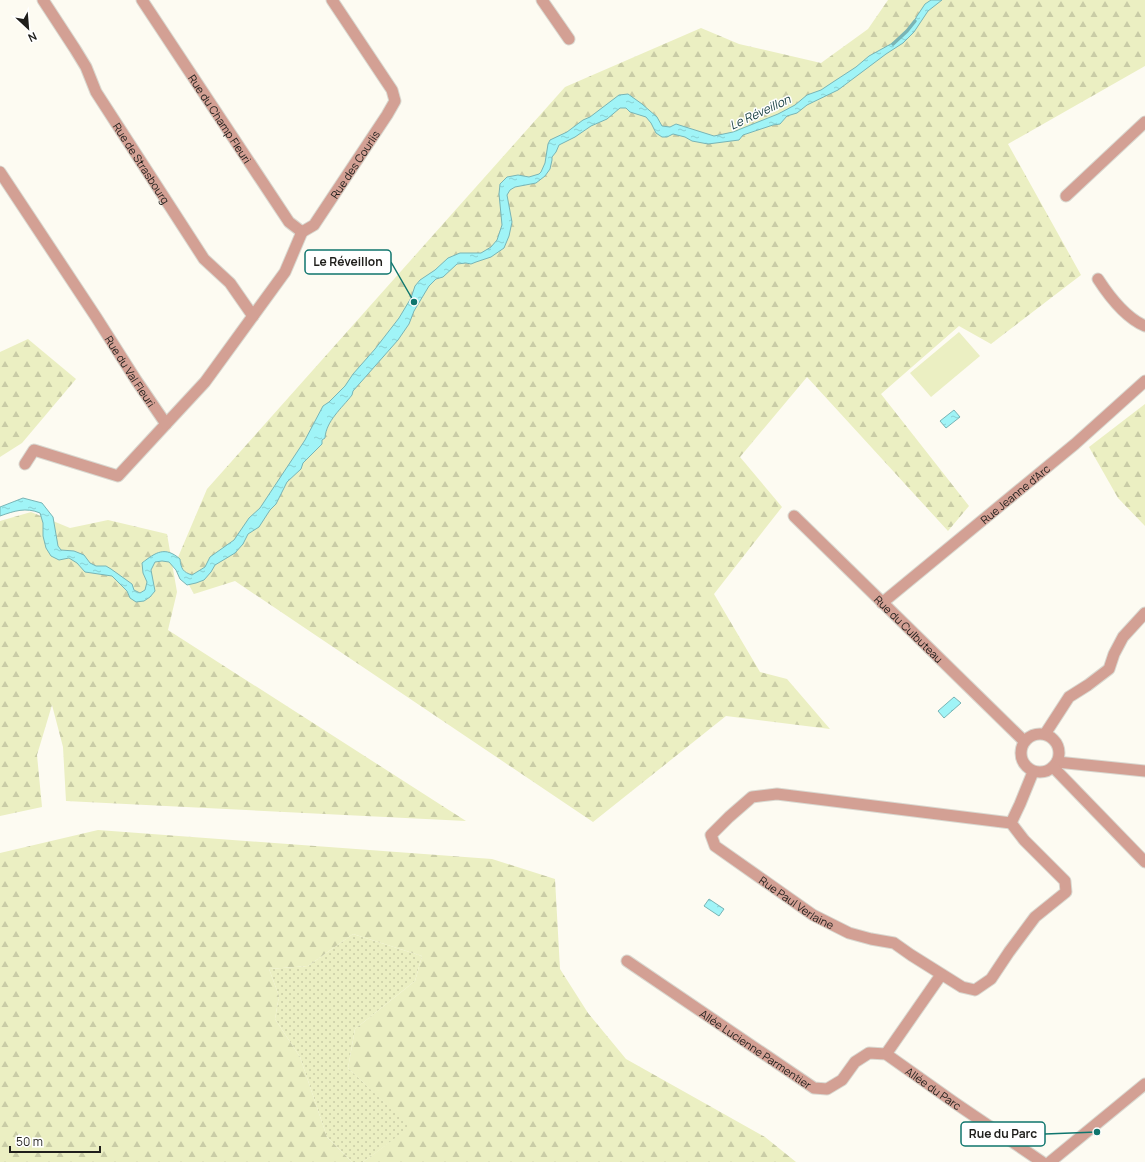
<svg xmlns="http://www.w3.org/2000/svg" width="1145" height="1162" font-family="Manrope,sans-serif">
<defs>
<pattern id="grass-dots" width="8" height="8" patternUnits="userSpaceOnUse"><rect width="8" height="8" fill="#ebefc2"/><path d="M2 2h.1M6 6h.1" fill="none" stroke="#c9cca6" stroke-width="1.8" stroke-linecap="round"/></pattern>
<pattern id="forest-firs" width="22" height="20" patternUnits="userSpaceOnUse"><rect width="22" height="20" fill="#ebefc2"/><path d="M5 1l3.5 6h-7zM16 11l3.5 6h-7z" fill="#c9cca6"/></pattern>
<pattern id="water-ripples" width="26" height="14" patternUnits="userSpaceOnUse"><rect width="26" height="14" fill="#a0f4f7"/><path d="M2 4q2-2 4 0t4 0M15 11q2-2 4 0t4 0" fill="none" stroke="#89d1d3"/></pattern>
</defs>
<rect width="100%" height="100%" fill="#fdfbf2"/>
<path fill="url(#grass-dots)" d="M353,934l69,22 -7,25 -60,48 -7,39 63,59 -48,35h-11l-25,-25 -27,-80 -25,-38 4,-23 -10,-27 39,-3z"/>
<g fill="url(#forest-firs)">
<path d="M888,0h257v66l-137,78 73,131 -90,69 -32,-18 -78,68 88,112 -21,25 -141,-154 -67,80 42,50 -68,87 46,78 27,7 43,50 -104,-13 -133,106 -358,-241 -41,13 -18,-32 31,-73 358,-402 136,-59 38,16 82,19 47,-34z"/>
<path d="M28,339l48,40 -54,64 -22,14v-105z"/>
<path d="M1145,404v122l-27,-28 -29,-51z"/>
<path d="M31,512l39,16 38,-8 59,14 10,58 -9,38 298,191 -400,-20 -3,-54 -11,-42 -15,50 5,52 -42,9v-295z"/>
<path d="M98,830l394,29 63,20 5,90 28,44 38,46 139,78 31,25h-433l47,-35 -62,-59 7,-39 60,-48 7,-25 -69,-22 -45,32 -39,3 10,27 -4,23 25,38 27,80 25,25h-352v-309z"/>
</g>
<path fill="#ebefc2" d="M959,332l21,24 -49,41 -21,-24z"/>
<g fill="url(#water-ripples)" stroke="#79b4b5">
<path d="M931,0h11l-14,11 -14,21 -11,11 -17,11 -48,36 -31,15 -10,8 -10,3 -7,8 -7,1 -30,10 -4,5 -31,4 -16,-3 -7,-4 -12,-3 -6,3h-5l-6,-4 -5,-10 -5,-6 -16,-5 -4,-4h-6l-13,11 -16,7 -16,11 -16,8 -3,7 -4,5v3l-2,9 -5,7 -9,7 -21,4 -5,3 -3,5 5,27 -3,14 -5,12 -13,9 -15,5 -5,2 -5,-1 -9,1 -14,13 -7,2 -7,7 -15,25 -5,13 -11,16 -45,51 -1,4c-10,13 -26,26 -27,43l-3,2v4l-19,19 -2,6 -14,13 -11,22 -6,6 -11,17 -11,7 -5,10 -8,9 -20,12 -4,7 -7,8 -8,3 -9,2 -7,-6 -4,-9 -7,-8 -7,-1 -7,1 -4,8 4,21 -5,6 -6,4 -8,1 -6,-4 -3,-7 -15,-15 -27,-4 -8,-9 -8,-5 -10,2 -8,-4 -5,-8 -3,-12v-13l-3,-10c-14,-6 -26,-2 -40,3v-9l23,-9 19,5 11,14 5,29 3,4 13,1 10,4 6,8 6,3h10l5,3 21,15 2,6 6,3 5,-3 2,-8 -4,-9 -1,-10c14,-11 23,-17 38,-4 1,10 3,13 12,16l13,-8 5,-10 24,-17 15,-22 11,-10 45,-68 18,-34 6,-4 16,-16 8,-12 22,-25 24,-31 12,-20 4,-12 5,-6 15,-10 13,-12 12,-5h21l10,-6 6,-7 5,-15 -3,-31 1,-10 7,-7 11,-2 11,2 10,-3 2,-2 4,-9 3,-19 2,-4 17,-8 16,-12 7,-3 29,-22 9,-1 14,10 15,13 5,9 8,1 6,-3 38,12 19,-4 45,-18 17,-9 12,-10 14,-5 12,-8 23,-15 13,-11 31,-17 10,-11 7,-12 8,-12z"/>
<path d="M954,410l6,7 -14,11 -6,-7z"/>
<path d="M954,697l7,6 -17,15 -6,-7z"/>
<path d="M709,899l15,10 -5,7 -15,-10z"/>
</g>
<g fill="none" stroke-linecap="round" stroke-linejoin="round">
<path stroke="#79b4b5" stroke-width="3.5" d="M893,44l14,-13 8,-10"/>
<defs>
<g id="street">
<path id="s1" d="M43,0l32,49 11,18 10,25 108,167 26,24 23,33"/>
<path id="s2" d="M142,0l147,222 13,10"/>
<path d="M542,0l27,39"/>
<path id="s3" d="M0,172l96,145 40,63 30,44 -48,52 -84,-26 -9,14"/>
<path d="M1066,196l79,-74"/>
<path id="s4" d="M302,232l12,-7 73,-110 8,-14 -3,-11 -60,-90"/>
<path d="M1098,279c11,17 28,39 47,47"/>
<path d="M166,424l39,-42 80,-110 17,-40"/>
<path id="s5" d="M794,516l230,225"/>
<path id="s6" d="M882,603l193,-159 70,-63"/>
<circle cx="1040" cy="753" r="19"/>
<path d="M1045,734l24,-37 19,-12 21,-16 5,-15 9,-17 22,-24"/>
<path d="M1057,762l88,9"/>
<path d="M1053,767l92,95"/>
<path id="s7" d="M1011,823l-234,-29 -25,3 -23,20 -18,18 4,11 98,69 36,18 22,6 23,4 17,12 51,32 13,3 16,-11 18,-27 26,-35 31,-25 -1,-11 -41,-41 -13,-17 9,-19 13,-32"/>
<path id="s8" d="M627,961l187,127 13,1 15,-9 13,-18 14,-9 17,1 69,49 87,59"/>
<path d="M886,1054l55,-79"/>
<path d="M1050,1162l95,-78"/>
</g>
</defs>
<use href="#street" stroke="#d9d8d0" stroke-width="13"/>
<use href="#street" stroke="#d3a094" stroke-width="11"/>
</g>
<g text-anchor="middle" dominant-baseline="central" stroke-width="3" stroke-linejoin="round" paint-order="stroke">
<g font-size="11" fill="#1f1e1b" stroke="#fff">
<text stroke="none"><textPath href="#s2" startOffset="142">Rue du Champ Fleuri</textPath></text>
<text stroke="none"><textPath href="#s1" startOffset="191">Rue de Strasbourg</textPath></text>
<text stroke="none"><textPath href="#s4" startOffset="87">Rue des Courlis</textPath></text>
<text stroke="none"><textPath href="#s3" startOffset="238">Rue du Val Fleuri</textPath></text>
<text stroke="none"><textPath href="#s6" startOffset="172">Rue Jeanne d'Arc</textPath></text>
<text stroke="none"><textPath href="#s5" startOffset="161">Rue du Culbuteau</textPath></text>
<text stroke="none"><textPath href="#s7" startOffset="428">Rue Paul Verlaine</textPath></text>
<text stroke="none"><textPath href="#s8" startOffset="156">Allée Lucienne Parmentier</textPath></text>
<text stroke="none"><textPath href="#s8" startOffset="371">Allée du Parc</textPath></text>
</g>
<g font-size="12" font-style="italic" fill="#143c3e" stroke="#fff">
<text transform="translate(760 112) rotate(-25)">Le Réveillon</text>
</g>
</g>
<path fill="none" stroke="#0f766e" stroke-width="1.5" d="M414 302L391 262M1097 1132L1045 1134"/>
<g fill="#0f766e" stroke="#fff" stroke-width="1.5">
<circle cx="414" cy="302" r="4"/>
<circle cx="1097" cy="1132" r="4"/>
</g>
<g fill="#fff" stroke="#0f766e" stroke-width="1.5">
<rect x="305" y="250" width="86" height="24" rx="4"/>
<rect x="961" y="1122" width="84" height="24" rx="4"/>
</g>
<g font-size="12" text-anchor="middle" font-weight="bold" fill="#1f1e1b">
<text x="348" y="266">Le Réveillon</text>
<text x="1003" y="1138">Rue du Parc</text>
</g>
<g transform="translate(28 28) rotate(154)" stroke="#ffffff" stroke-width="3" paint-order="stroke">
<path d="M0-3L7 15L0 10L-7 15Z" fill="#1f1e1b"/>
<text y="-6" font-size="11" font-weight="bold" text-anchor="middle" fill="#1f1e1b">N</text>
</g>
<path d="M10 1146v6h90v-6" fill="none" stroke="#1f1e1b" stroke-width="2"/>
<text x="16" y="1146" font-size="12" fill="#1f1e1b" stroke="#ffffff" stroke-width="3" paint-order="stroke">50 m</text>
</svg>
